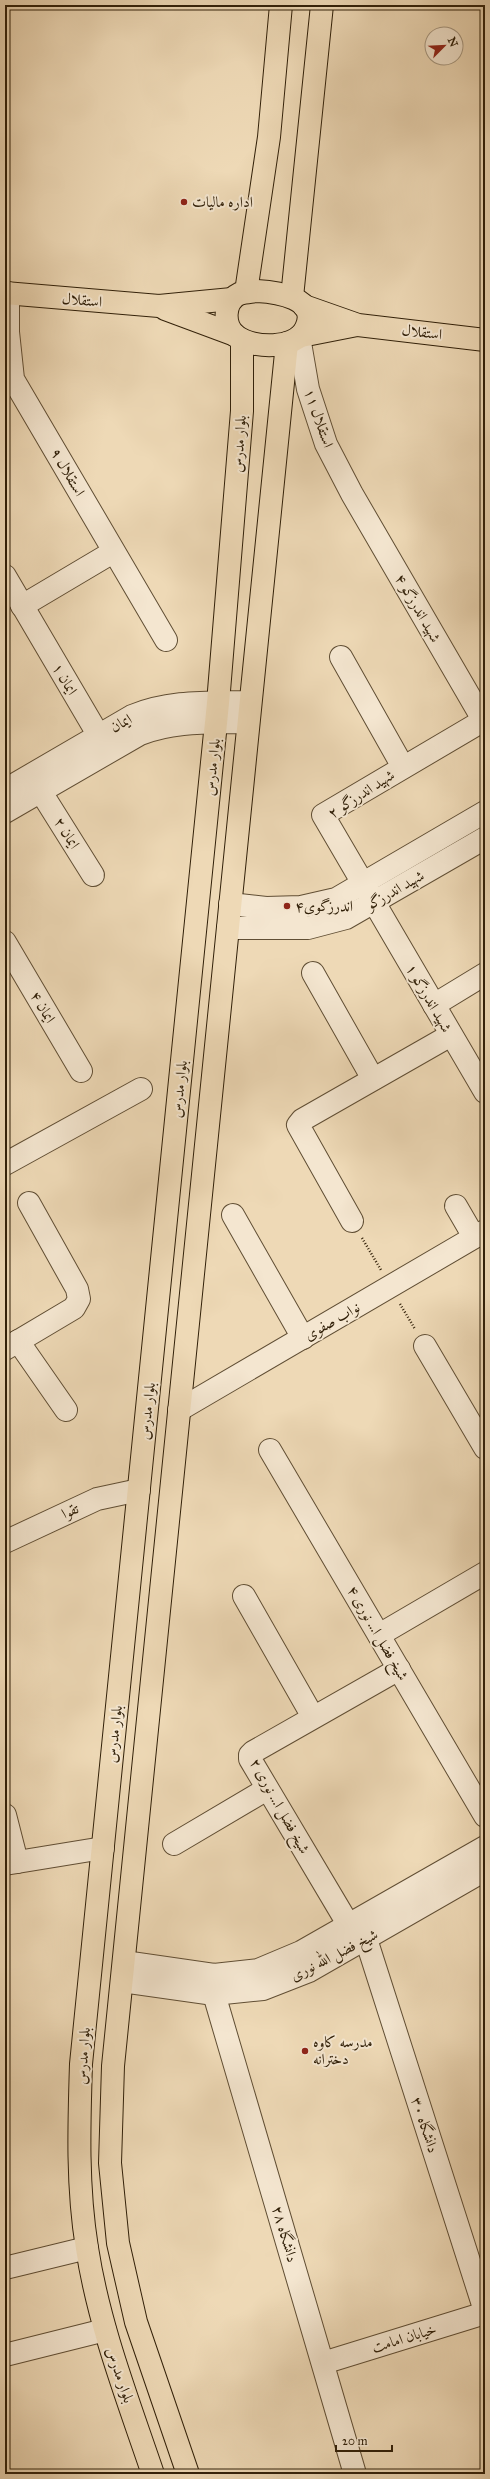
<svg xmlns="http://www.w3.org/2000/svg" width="490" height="2479" font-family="'IM FELL Great Primer',Amiri,serif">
<rect width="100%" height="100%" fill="#eed9b6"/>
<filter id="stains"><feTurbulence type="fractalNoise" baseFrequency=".005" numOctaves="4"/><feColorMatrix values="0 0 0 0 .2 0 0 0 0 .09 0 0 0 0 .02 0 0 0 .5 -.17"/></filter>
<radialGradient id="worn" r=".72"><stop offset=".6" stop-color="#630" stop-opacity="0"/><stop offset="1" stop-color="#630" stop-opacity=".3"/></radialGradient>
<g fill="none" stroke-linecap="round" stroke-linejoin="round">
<defs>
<g id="minor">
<path d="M8,293v39l5,47 153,261"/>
<path d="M299,337l9,52 18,55 26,50 133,229"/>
<path d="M5,576l101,172"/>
<path d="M22,606l91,-54"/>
<path d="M341,657l62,110"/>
<path d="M484,720l-161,95 162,277"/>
<path d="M5,790l127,-74c39,-16 77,-13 118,-14"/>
<path d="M41,792l52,83"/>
<path d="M5,812l135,-78c35,-14 71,-11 108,-12"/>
<path d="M230,904l36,4 35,-1 35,-8 149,-87"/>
<path d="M228,928h80l38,-10 139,-80"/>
<path d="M5,942l76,129"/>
<path d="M313,973l60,106"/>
<path d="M434,1005l51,-31"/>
<path d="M5,1164l136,-75"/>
<path d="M456,1206l18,31"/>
<path d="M233,1215l70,123"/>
<path d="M352,1221l-54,-96 4,-5 149,-85"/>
<path d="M18,1341l48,69"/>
<path d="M425,1346l60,102"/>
<path d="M5,1349l69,-41 5,-9 -2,-10 -48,-86"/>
<path d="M179,1410l306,-179"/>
<path d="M270,1450l215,366"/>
<path d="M5,1542l92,-43 42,-9"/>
<path d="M244,1596l69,121"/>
<path d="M379,1635l106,-62"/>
<path d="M399,1669l-146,83 -3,3v4l98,165 18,15 119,372"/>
<path d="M5,1815l12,47"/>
<path d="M174,1844l93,-55"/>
<path d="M5,1864l98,-16"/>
<path d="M124,1962l90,13 44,-5 43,-18 184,-105"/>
<path d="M122,1981l92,13 49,-5 46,-18 176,-101"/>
<path d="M214,1994l141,480"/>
<path d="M5,2268l82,-20"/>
<path d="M5,2355l100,-25"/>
<path d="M323,2363l162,-50"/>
</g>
<g id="major">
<path d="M257,291c19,1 63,7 49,37 -10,22 -53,21 -70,8 -13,-10 -13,-34 3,-42 6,-2 12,-2 18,-3z"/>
<path d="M246,292l23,-155 12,-132"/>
<path d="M5,293l154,13 73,-7"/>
<path d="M292,297l30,-292"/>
<path d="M304,306l54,19 127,15"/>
<path d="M165,309l70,26"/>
<path d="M301,336l56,-11"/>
<path d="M153,2474c-25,-74 -54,-148 -66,-226 -10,-62 -8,-122 -6,-184l137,-1361 24,-292v-71"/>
<path d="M188,2474l-52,-152 -18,-79 -8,-80 3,-97 174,-1723"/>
</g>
</defs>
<use href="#minor" stroke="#604e34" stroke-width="24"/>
<use href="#major" stroke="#312009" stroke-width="24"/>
<g stroke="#312009" stroke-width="2.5" stroke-dasharray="1 2" stroke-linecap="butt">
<path d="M362,1238l19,32"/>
<path d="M400,1304l15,25"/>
</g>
<use href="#minor" stroke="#f4e6d0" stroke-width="22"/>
<use href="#major" stroke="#eed9b6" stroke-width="22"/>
</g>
<g fill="#8f2418" stroke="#f4e6d0" stroke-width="1.5">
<circle cx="184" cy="202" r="4"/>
<circle cx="287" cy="906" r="4"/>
<circle cx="305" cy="2051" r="4"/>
</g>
<g text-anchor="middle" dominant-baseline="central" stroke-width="4" stroke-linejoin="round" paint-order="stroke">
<g font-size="15" fill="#312009" stroke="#f4e6d0" text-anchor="start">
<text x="192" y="202">اداره مالیات</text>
<text x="295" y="906">اندرزگوی۴</text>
<text x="313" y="2042">مدرسه کاوه<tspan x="313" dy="17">دخترانه</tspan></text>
</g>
<g font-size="15" fill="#312009" stroke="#f4e6d0">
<text transform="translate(82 300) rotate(5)">استقلال</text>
<text transform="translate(422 332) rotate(7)">استقلال</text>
<text transform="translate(319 418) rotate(71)">استقلال ۱۱</text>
<text transform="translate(239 444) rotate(-86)">بلوار مدرس</text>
<text transform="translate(68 472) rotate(60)">استقلال ۹</text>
<text transform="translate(418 608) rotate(60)">شهید اندرزگو ۴</text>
<text transform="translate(65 679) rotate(59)">ایمان ۱</text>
<text transform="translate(121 723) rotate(-29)">ایمان</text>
<text transform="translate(212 767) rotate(-84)">بلوار مدرس</text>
<text transform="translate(361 794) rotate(-33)">شهید اندرزگو ۲</text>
<text transform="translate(67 833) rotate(58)">ایمان ۲</text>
<text transform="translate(395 890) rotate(-30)">شهید اندرزگو</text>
<text transform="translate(429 998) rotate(60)">شهید اندرزگو ۱</text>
<text transform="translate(43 1007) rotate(59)">ایمان ۴</text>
<text transform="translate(179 1089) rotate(-84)">بلوار مدرس</text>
<text transform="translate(332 1321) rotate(-30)">نواب صفوی</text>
<text transform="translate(147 1411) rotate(-84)">بلوار مدرس</text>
<text transform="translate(70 1511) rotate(-25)">تقوا</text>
<text transform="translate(378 1633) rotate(60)">شیخ فضل ا... نوری ۴</text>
<text transform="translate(114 1734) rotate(-84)">بلوار مدرس</text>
<text transform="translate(280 1806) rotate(61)">شیخ فضل ا... نوری ۲</text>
<text transform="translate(334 1955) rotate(-27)">شیخ فضل الله نوری</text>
<text transform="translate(83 2056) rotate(-86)">بلوار مدرس</text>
<text transform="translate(425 2125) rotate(72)">دانشگاه ۳۰</text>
<text transform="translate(285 2234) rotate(74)">دانشگاه ۲۸</text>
<text transform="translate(404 2338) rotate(-17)">خیابان امامت</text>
<text transform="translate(120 2375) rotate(71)">بلوار مدرس</text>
</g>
</g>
<rect width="490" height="2479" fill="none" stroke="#eed9b6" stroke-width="20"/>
<rect x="6" y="6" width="478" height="2467" fill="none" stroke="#312009" stroke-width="2"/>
<rect x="10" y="10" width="470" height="2459" fill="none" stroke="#312009"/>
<g transform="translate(444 46) rotate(66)"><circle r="19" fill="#f4e6d0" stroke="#a69780"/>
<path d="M0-3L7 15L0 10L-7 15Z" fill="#8f2418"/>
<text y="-6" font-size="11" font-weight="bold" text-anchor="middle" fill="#312009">N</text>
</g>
<path d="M336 2445v6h56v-6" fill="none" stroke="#312009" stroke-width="2"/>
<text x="342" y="2445" font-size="12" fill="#312009" stroke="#f4e6d0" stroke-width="3" paint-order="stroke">20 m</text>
<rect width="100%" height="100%" filter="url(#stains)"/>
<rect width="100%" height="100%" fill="url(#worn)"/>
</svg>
